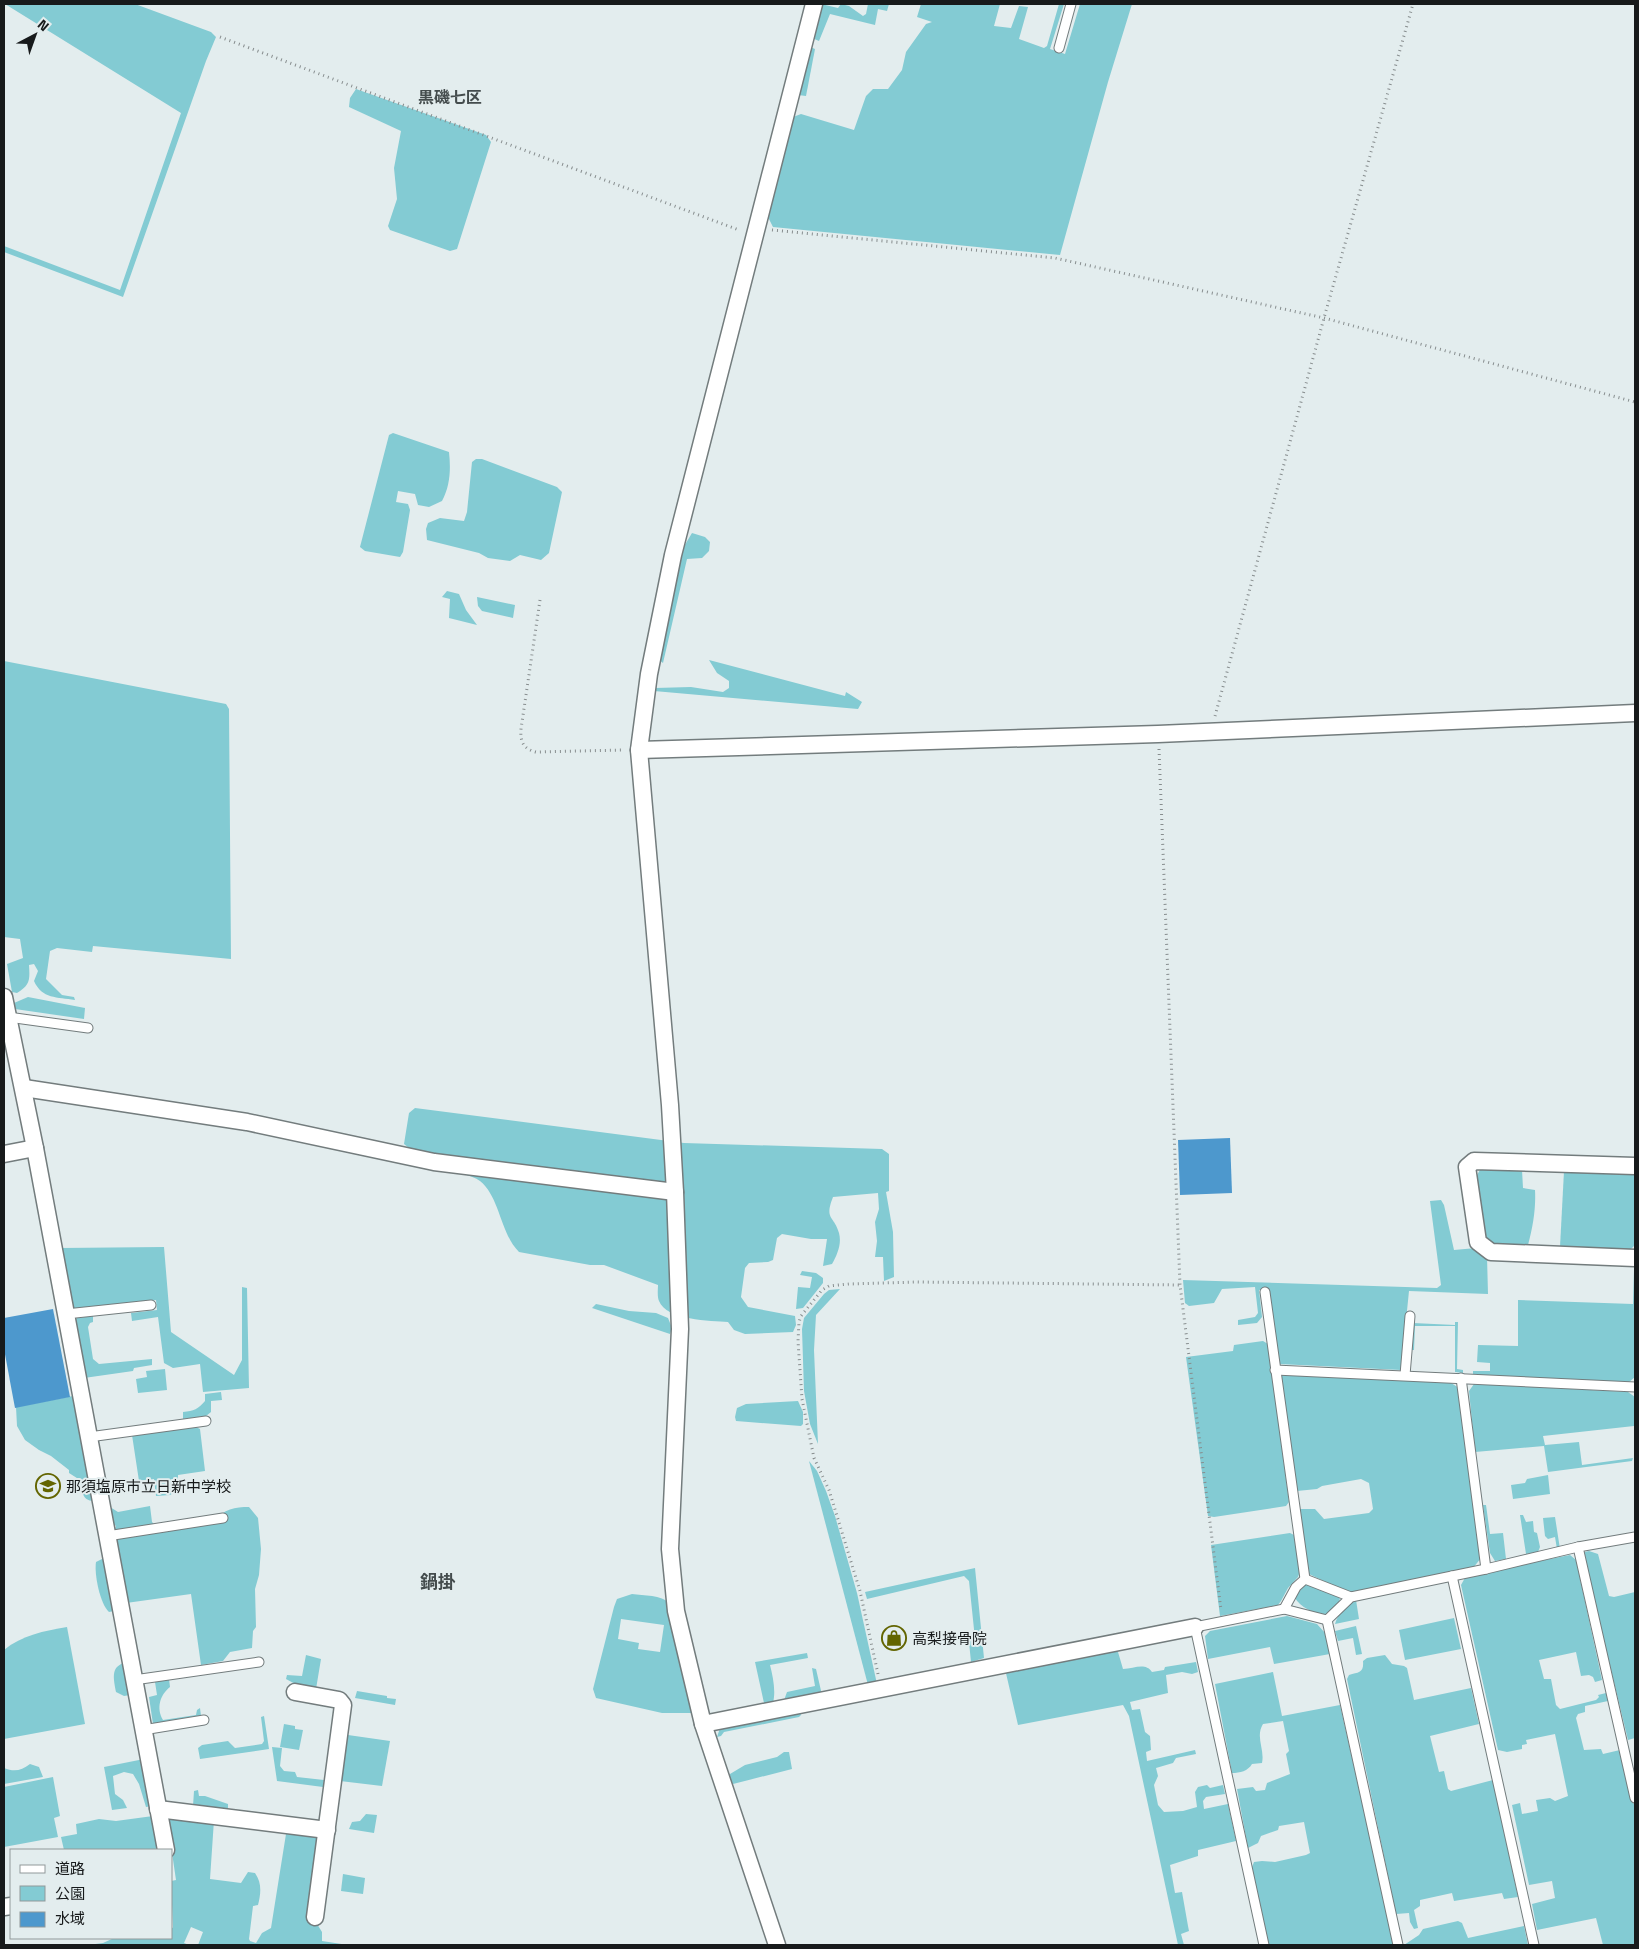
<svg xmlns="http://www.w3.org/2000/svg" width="1639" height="1949" font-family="'Titillium Web','Noto Sans JP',sans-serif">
<rect width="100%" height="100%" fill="#e3edee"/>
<g fill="#83cbd3" fill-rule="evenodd">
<path d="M5,4h130l76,28 5,5 -10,24 -83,236 -119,-45v-6l116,44 61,-177z"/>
<path d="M821,4l17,4 3,-4 8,2 14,10 3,-2 2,-10h21l-2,7 -9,-2 -3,16 -45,-11 -11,27 -7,-3z"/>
<path d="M921,4h79l-6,22 17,2 8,-22 9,1 -9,32 25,9 3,-2 12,-42h5l-14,45 15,5 15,-50h52l-24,78 -48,173 -287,-28 -7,-14 27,-96 8,-3 53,16 12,-34 7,-7h15l14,-19 4,-18 20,-28 6,-2 -15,-5z"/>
<path d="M810,47l5,2 -9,47 -8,-1z"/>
<path d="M356,89l130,46 5,7 -34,107 -7,2 -60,-21 -2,-4 9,-27 -3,-31 7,-37 -52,-24 1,-9z"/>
<path d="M393,433l56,19c2,18 1,34 -7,49l-13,6 -11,-2 -3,-11 -17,-3 -2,11 12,2 2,6 -7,42 -3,5 -35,-6 -5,-4 29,-112z"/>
<path d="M476,459h6l75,28 5,5 -13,61 -8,7 -21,-5 -10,6 -22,-3 -9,-5 -52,-13 -1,-11 2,-6 12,-5 24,3 3,-9 5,-50z"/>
<path d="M692,533l13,4 5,5 -1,9 -7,7 -15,1 -24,104 -5,-4 25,-111z"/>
<path d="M447,591l12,3 7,16 11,15 -28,-7 1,-19 -8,-2z"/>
<path d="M477,597l38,8 -2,13 -31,-7 -4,-5z"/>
<path d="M709,660l136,36 1,-4 16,10 -4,7 -204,-18 1,-3 36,-1 32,5 6,-4v-7l-12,-8z"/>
<path d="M4,661l222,43 3,5 2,250 -138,-13 -1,6 -35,-4 -7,3 -4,28 16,16 12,2 1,3c-18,-3 -33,-1 -41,-19l4,-10 -4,-7 -5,1c1,15 1,20 -12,28l-5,-1 -5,-28 16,-6 -3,-19 -16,-2z"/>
<path d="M28,997l57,11 -1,11 -69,-10 -1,-6z"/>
<path d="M415,1108l269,35 198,6 7,5v37l-3,1 7,40 1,45 -10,4 -1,-24h-8l2,-16 -2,-19 4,-13 -1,-16 -45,4c-9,23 1,18 6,36 3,11 -2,22 -7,31l-9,2 4,-27h-16l-29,-5 -5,4 -4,22 -5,2 -19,1 -4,5 -4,29 7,10 47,9 1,9 -3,7 -48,2 -11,-4 -6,-8c-17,-1 -62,-2 -69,-21 -2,-5 -1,-12 -1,-16l-54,-20h-14l-71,-13c-19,-19 -19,-55 -39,-71 -7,-6 -33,-11 -44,-15 -12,-5 -22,-14 -32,-22l5,-31z"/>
<path d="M1481,1168l41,2 1,18 12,2c1,18 -2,37 -7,55h-33l-10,-7 -9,-61z"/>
<path d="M1564,1171l71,2v72l-5,5 -70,-3z"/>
<path d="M1441,1200l3,5 10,45 22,-2 11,8 1,38 -79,-3 -8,79 -122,-6 -10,-75 -10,1 3,27 -5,6 -19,2v-5l17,-3 3,-4 -3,-26 -33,2 -8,14 -25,3 -4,-3 -2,-23 254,8 4,-3 -11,-84z"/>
<path d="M164,1247l7,85 63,43 8,-15v-73l5,1 2,100 -46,4 -3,-28 -27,4 -9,-5 -6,-46 -26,4 -1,-8 26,-3 -1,-10 -81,9 -5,-4 -10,-57z"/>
<path d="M1634,1270l1,107 -7,6 -155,-8v-4h17v-8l-13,-1 1,-17 40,1v-46l115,4z"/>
<path d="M802,1271l14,2 7,5v5l-20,25 -7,1 2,-22 12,1 2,-11 -12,-2z"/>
<path d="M840,1289l-24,26 -2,35 4,94 -8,-20 -6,-33 -2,-62 2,-11 20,-24 5,-4z"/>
<path d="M596,1304l33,7 27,2 12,5 4,10 -2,6 -78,-26z"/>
<path d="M93,1316v6l-3,1 -2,4 5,32 6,5 53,-5v6l-18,3 -1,3 -49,7 -10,-55 3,-5z"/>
<path d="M1455,1322h3l-1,47 6,1v3l-8,-1v-46h-40l-1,24h-3l2,-27 42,2z"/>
<path d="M1263,1341l5,3 21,158 -3,4 -72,11 -6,-1 -22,-159 47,-6 1,-6z"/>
<path d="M165,1369l2,21 -29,3 -2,-14 11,-2 -1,-6z"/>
<path d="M1282,1374l166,7 11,7 22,170 -8,10 -121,24 -22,-8 -21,-10 -3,-4 -7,-61h16l9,10 45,-6 4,-4 -4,-26 -8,-4 -39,7 -5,3 -20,2 -18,-114z"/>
<path d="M1474,1384l154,8 7,5 -1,29 -91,10 2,9 34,-3 3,23 51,-7 -1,3 -84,11 -4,-26 -69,6 -6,-61z"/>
<path d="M221,1392l1,8 -11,1v11l-5,4 -23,3v-7c11,-1 15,-3 22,-11v-7z"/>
<path d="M73,1396l21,105c-13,0 -12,-12 -14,-21l-11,-7v-3l-18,-14 -12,-6 -14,-10 -8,-14 -1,-19z"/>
<path d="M798,1401l5,11v12l-2,2 -65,-5 -1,-4 2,-9 9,-4z"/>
<path d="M194,1426l6,3 5,42 -27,4v6l-3,3v8l-5,3 -14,1 -2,-17 -15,2 -7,-46z"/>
<path d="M809,1461l8,10 9,20 9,25 22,77 20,91 -9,1z"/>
<path d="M1548,1475l2,19 -37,5 -2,-14 14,-2 2,-4z"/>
<path d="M103,1487h4l3,20 8,5 32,-6 2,16 8,8 54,-9c10,-12 21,-14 35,-14l9,11 3,31 -2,26 -4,14 1,38 -3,4 -1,17 -22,4 -7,9 -22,4 -10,-71 -65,9 -14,-65 4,-12 -8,-7z"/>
<path d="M1483,1505h3l4,29 13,-1 3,26 -11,2 -5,-8z"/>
<path d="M1520,1515h3l3,7 7,-1 1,11 3,1 3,14 -2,5 -12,2z"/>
<path d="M1555,1517l5,32h-3l-2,-12 -7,2 -3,-3 -2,-18z"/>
<path d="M1290,1533l4,2 6,36 -2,6 -10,11 -7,13 -3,4 -58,11 -9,-71z"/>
<path d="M1589,1551l9,3 11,42 5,1 21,-5v146l-7,2 -44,-182 1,-6z"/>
<path d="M1570,1555l6,5 26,120 -7,2 -2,-5 -4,-2 -8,1 -5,-24 -37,8 5,19h7l5,26 4,4 36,-9 3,-3 -1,-2 8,-2 2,8 -23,5v6l-7,2 -2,4 8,32 17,-1 2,5 17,-4 11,51 3,3 1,141h-32l-7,-27 -59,12 -5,-26 23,-6 -3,-17 -23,4 -17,-80 8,-2 2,11 16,-3 -2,-11 14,-2 5,3 13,-5 -13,-62 -29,6 1,4 -5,1v4l-15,3 -9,-2 -37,-165 5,-9z"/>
<path d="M104,1558l10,53 -5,1c-9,-8 -15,-38 -13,-50z"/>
<path d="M975,1568l9,90 -13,4 -2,-20 6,-3 -6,-58 -5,-5 -97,23 -2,-7z"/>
<path d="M1306,1584l7,1 27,11c-1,29 -35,18 -45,2l3,-8z"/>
<path d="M632,1594c12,2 29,0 38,10l23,105 -2,4h-29l-66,-15 -3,-9 21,-82 3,-8zM621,1619l43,6 -4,27 -22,-3 1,-6 -21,-4z"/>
<path d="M1356,1600l3,19 -24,5c3,-11 11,-20 21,-24z"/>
<path d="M1287,1616l30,8 8,9 5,21 -56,10 -4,-17 -62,12 -3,-23 5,-5z"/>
<path d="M1454,1618l7,31 -56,11 -6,-30z"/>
<path d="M1356,1626l6,28 -6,1 -3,-17 -15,3 -3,-10z"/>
<path d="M67,1627l18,97 -81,15v-89c18,-15 40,-19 63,-23z"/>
<path d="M1113,1649l5,3 5,17c11,0 22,-7 29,3l12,-2 1,-3 31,-5 2,10 -6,2 -10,-2 -16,3 2,18 -38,9 2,8 8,-1 5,23 5,4 1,14 -5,2 1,9 48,-11 1,4 -20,4 -3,5 -17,5 2,8 -4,9 4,20 6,7 19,-1 14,-4 -2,-15 3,-5 9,-2 3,3 13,-3 2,9 -19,3 -3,4 1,8 24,-5 8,37 -38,9v6l-28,9 5,28 7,-1 6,34 1,5 -8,3 3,11h-6l-49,-229 -6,-11 -105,20 -13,-56z"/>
<path d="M807,1653l1,5 -38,7c3,12 6,26 3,38h-9l-9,-41z"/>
<path d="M306,1655l15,4 -5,30 -17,-3 -13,-7 1,-4 15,1z"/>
<path d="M1385,1655l7,9 12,2 3,2 7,32 57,-12 8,36 -49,12 9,36 5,-1 4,18 3,2 42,-11 25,117 -14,2 -2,-6 -48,8 -2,-8 -32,7v6l-6,4 4,18 -4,1 -4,-7 -1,-9 -13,1 -49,-235 2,-4c10,-3 15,-2 14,-14l4,-3z"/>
<path d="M124,1663l6,32 -6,1 -8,-4c-2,-12 -6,-25 8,-29z"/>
<path d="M812,1668l4,1 6,26 -39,8 4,-11 28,-6z"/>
<path d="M1273,1672l9,44 58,-11 54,240h-125l-17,-78 2,-5 8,-1 13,1 31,-7 4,-2 -6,-31 -25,4 -1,4 -17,6 -3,7 -10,5 -11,-59 16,-2 3,4 9,-1 2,-7 23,-9 -4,-20 3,-3 -6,-30 -20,3c-8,13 2,25 -1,39l-10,1c-4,7 -12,9 -20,9l-17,-89z"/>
<path d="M169,1679l1,8c-10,8 -14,21 -7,33l33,-5 1,-5 3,-2 1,8 -48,8 -4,-27 8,-2 -2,-13z"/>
<path d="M357,1691l30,5v2l9,1 -1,6 -40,-7z"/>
<path d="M800,1711l1,4 -2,2 -75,15 -3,4 -4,1 3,-9z"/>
<path d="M264,1716l5,33 -69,10 -2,-11 4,-3 26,-4 7,7 27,-4 2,-3 -3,-24z"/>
<path d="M284,1724l11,2v3l8,1 -4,20 -19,-3z"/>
<path d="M348,1735l42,6 -8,45 -42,-5z"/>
<path d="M272,1747l10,1 -2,18 4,5 11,1 2,5 27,3 -1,7 -46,-6z"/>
<path d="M784,1752h5l3,17 -59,15 -4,-6 1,-4 15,-9 32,-8z"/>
<path d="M144,1759l8,47 -6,1 -7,-23 -6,-10 -9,-2 -11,4 2,18 8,6 4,8 -15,2 -8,-43z"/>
<path d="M30,1764l9,3 4,10 -39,7v-16c10,4 17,3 26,-4z"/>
<path d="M53,1777l7,39 -6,2 4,19 -54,10v-60z"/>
<path d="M198,1790l1,6h6l23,8v7l-35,-5 1,-15z"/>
<path d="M172,1814l42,6 -4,59 31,4 7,-11 7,1c7,10 6,20 3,32l-5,1 -4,33 1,2 6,2 6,-10 9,-5 15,-94 31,3 3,6 -3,81 5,8v9l26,4h-150l5,-13 -12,-5 -7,16 5,2h-101l15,-2 11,-5h57v-11l2,1 -2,-47 5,-1 -9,-61z"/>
<path d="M366,1814l11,1 -3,18 -25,-4 3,-7 8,-1z"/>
<path d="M153,1816l6,34h-95l-3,-13 16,-3 -1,-10 23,-5 17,2z"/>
<path d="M343,1874l22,4 -2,16 -22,-3z"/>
<path d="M1458,1921l4,2 6,15 56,-12 4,19h-124l15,-10 4,-6z"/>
</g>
<g fill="#4d98cd">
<path d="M1230,1138l2,55 -52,2 -2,-55z"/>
<path d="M53,1309l17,88 -55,11 -11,-59v-31z"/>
</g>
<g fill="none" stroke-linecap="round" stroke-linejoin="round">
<defs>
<g id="service">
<path d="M1059,48l12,-44"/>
<path d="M8,1017l80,11"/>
<path d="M1265,1292l40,287"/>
<path d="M66,1314l85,-9"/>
<path d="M1275,1370l360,17"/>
<path d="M1405,1375l5,-59"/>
<path d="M1461,1378l25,191"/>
<path d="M89,1437l117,-16"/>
<path d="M107,1536l116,-18"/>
<path d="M1578,1547l57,251"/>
<path d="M1452,1576l82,369"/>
<path d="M1284,1609l12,-22 9,-8 46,18"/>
<path d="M1327,1620l71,325"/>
<path d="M134,1680l125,-18"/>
<path d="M143,1730l61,-10"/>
<path d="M1264,1945l-69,-318 89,-18 43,11 24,-23 135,-28 92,-22 57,-10"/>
</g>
<g id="minor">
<path d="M639,750l519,-16 477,-21"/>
<path d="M4,997l31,151 131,702"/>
<path d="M24,1088l223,34 187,40 241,30"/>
<path d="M4,1154l31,-6"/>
<path d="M1635,1166l-161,-5 -7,6 11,75 13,10 144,6"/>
<path d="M295,1692l44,8 4,5 -28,212"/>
<path d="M703,1724l492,-97"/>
<path d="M158,1809l169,21"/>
<path d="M4,1907l7,-1"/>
<path d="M777,1945l-74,-221 -27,-113 -6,-62 10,-220 -5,-137 -5,-87 -31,-355 10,-76 24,-119 141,-551"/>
</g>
</defs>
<use href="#service" stroke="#737c7d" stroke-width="11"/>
<use href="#minor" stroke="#737c7d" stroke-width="19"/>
<g stroke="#878d8e" stroke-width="3" stroke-dasharray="1 4" stroke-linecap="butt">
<path d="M220,37l519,193"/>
<path d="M772,230l283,28 269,60 311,84"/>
<path d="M540,600l-19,129c-1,12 2,20 15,23l87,-2"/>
<path d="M1215,716l109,-398 89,-314"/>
<path d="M1159,749l21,536 41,325"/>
<path d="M878,1674l-18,-83 -31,-101 -15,-32 -12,-59 -4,-58 1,-19 2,-6 21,-26 7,-4 20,-2 68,-2 263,3"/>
</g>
<use href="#service" stroke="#fff" stroke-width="9"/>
<use href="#minor" stroke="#fff" stroke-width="16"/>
</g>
<defs>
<symbol id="school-ring" viewBox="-11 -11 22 22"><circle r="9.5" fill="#e3edee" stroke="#636500" stroke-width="1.5"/><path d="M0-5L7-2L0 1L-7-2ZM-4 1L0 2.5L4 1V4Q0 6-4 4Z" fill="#636500"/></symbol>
<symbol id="shop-ring" viewBox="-11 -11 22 22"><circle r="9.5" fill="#e3edee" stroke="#636500" stroke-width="1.5"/><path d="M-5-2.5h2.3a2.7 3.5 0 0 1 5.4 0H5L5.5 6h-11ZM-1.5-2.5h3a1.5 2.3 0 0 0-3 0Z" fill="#636500"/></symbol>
</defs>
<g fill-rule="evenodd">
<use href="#school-ring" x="34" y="1472" width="28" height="28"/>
<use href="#shop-ring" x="880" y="1624" width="28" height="28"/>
</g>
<g text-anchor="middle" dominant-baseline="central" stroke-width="4" stroke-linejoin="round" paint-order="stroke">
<g font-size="15" fill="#171a1b" stroke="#e3edee" text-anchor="start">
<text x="66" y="1486">那須塩原市立日新中学校</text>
<text x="912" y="1638">高梨接骨院</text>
</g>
<g font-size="16" font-weight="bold" fill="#444c4d" stroke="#e3edee">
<text x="450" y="97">黒磯七区</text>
</g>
<g font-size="18" font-weight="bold" fill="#444c4d" stroke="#e3edee">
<text x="438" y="1581">鍋掛</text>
</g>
</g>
<rect width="1639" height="1949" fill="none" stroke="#171a1b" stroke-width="10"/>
<rect x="10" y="1849" width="162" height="90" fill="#e3edee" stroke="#91999a"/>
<rect x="20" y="1865" width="25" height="8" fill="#ffffff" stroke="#91999a"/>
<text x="55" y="1874" font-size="15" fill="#171a1b">道路</text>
<rect x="20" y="1886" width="25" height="15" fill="#83cbd3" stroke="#91999a"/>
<text x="55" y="1899" font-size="15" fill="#171a1b">公園</text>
<rect x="20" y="1912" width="25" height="15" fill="#4d98cd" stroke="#91999a"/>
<text x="55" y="1924" font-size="15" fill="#171a1b">水域</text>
<g transform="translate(35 35) rotate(41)" stroke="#e3edee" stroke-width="4" paint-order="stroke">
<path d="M0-4L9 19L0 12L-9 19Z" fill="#171a1b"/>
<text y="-8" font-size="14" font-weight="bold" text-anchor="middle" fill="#171a1b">N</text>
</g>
</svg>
